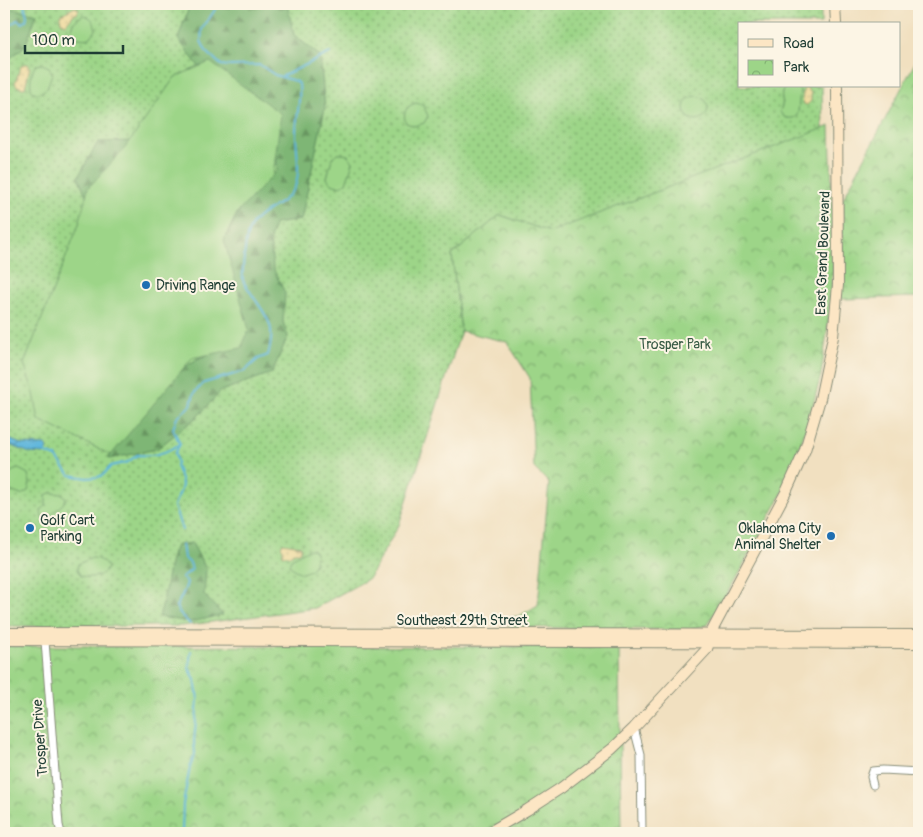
<svg xmlns="http://www.w3.org/2000/svg" width="923" height="837" font-family="Pangolin,sans-serif">
<defs>
<pattern id="grass-dots" width="8" height="8" patternUnits="userSpaceOnUse" patternTransform="scale(1.25)"><rect width="8" height="8" fill="#9dd588"/><path d="M2 2h.1M6 6h.1" fill="none" stroke="#7fae70" stroke-width="1.8" stroke-linecap="round"/></pattern>
<pattern id="forest-firs" width="22" height="20" patternUnits="userSpaceOnUse" patternTransform="scale(1.25)"><rect width="22" height="20" fill="#7eb674"/><path d="M5 1l3.5 6h-7zM16 11l3.5 6h-7z" fill="#679560"/></pattern>
<pattern id="sand-dots" width="8" height="8" patternUnits="userSpaceOnUse" patternTransform="scale(1.25)"><rect width="8" height="8" fill="#eeda9e"/><path d="M2 2h.1M6 6h.1" fill="none" stroke="#ccbc89" stroke-width="1.8" stroke-linecap="round"/></pattern>
<pattern id="park-crowns" width="20" height="18" patternUnits="userSpaceOnUse" patternTransform="scale(1.25)"><rect width="20" height="18" fill="#9dd588"/><path d="M2 6a3 3 0 1 1 6 0M12 15a3 3 0 1 1 6 0" fill="none" stroke="#7fae70"/></pattern>
<pattern id="water-waves" width="16" height="10" patternUnits="userSpaceOnUse" patternTransform="scale(1.25)"><rect width="16" height="10" fill="#5fb6dc"/><path d="M0 5q4-4 8 0t8 0" fill="none" stroke="#4e95b3"/></pattern>
</defs>
<rect width="100%" height="100%" fill="#fcf5e5"/>
<filter id="ink" filterUnits="userSpaceOnUse"><feTurbulence type="fractalNoise" baseFrequency=".02" numOctaves="2"/><feDisplacementMap in="SourceGraphic" scale="10" xChannelSelector="R" yChannelSelector="G"/><feConvolveMatrix kernelMatrix="1 2 1 2 8 2 1 2 1" color-interpolation-filters="sRGB"/></filter>
<filter id="wash" filterUnits="userSpaceOnUse"><feTurbulence type="fractalNoise" baseFrequency=".0096" numOctaves="4" result="noise"/><feDisplacementMap in="SourceGraphic" scale="20" xChannelSelector="R" yChannelSelector="G"/><feGaussianBlur stdDeviation="1.12" result="paint"/><feColorMatrix in="noise" values="0 0 0 0 0 0 0 0 0 0 0 0 0 0 0 0 0 1.4 0 .05"/><feComposite in="paint" operator="in"/></filter>
<g filter="url(#wash)">
<rect width="100%" height="100%" fill="#f1e0c0"/>
<path fill="url(#grass-dots)" stroke="#5e895e" d="M4,4h817v20h-82v62h83l2,87 -275,59 -49,-17 -48,40 9,76 -62,194 -31,54 -53,29 -133,18h-178z"/>
<g fill="url(#forest-firs)" stroke="#4e7a54">
<path d="M190,4h97l7,31 26,21 5,52 -24,112 -27,4 -4,16 3,28 12,25 -2,29 5,14 -16,37 -51,18 -23,25 -41,33 -48,10 5,-26 57,-56 26,-18 44,-18 6,-23 -21,-45 -3,-31 23,-43 31,-28 -1,-55 -63,-31 -35,-46z"/>
<path d="M10,8l27,6 -12,32 -21,17v-53z"/>
<path d="M134,141l-38,76 -18,-40 20,-35z"/>
<path d="M192,543l14,26 -2,26 19,20 -33,7 -31,-5c8,-24 7,-49 17,-72z"/>
</g>
<g fill="url(#sand-dots)" stroke="#868c69">
<path d="M75,7l4,2 -2,5h-3l-8,10 -5,-2 -1,-7z"/>
<path d="M24,64h4l2,3 -5,21h-3l-5,-2 -2,-3 6,-17z"/>
<path d="M806,87l5,6v8l-4,4 -3,-1 -2,-5 2,-11z"/>
<path d="M283,543l18,3v4l-2,2h-5l-4,3h-7v-6l-2,-3z"/>
</g>
<g fill="url(#park-crowns)" stroke="#5e895e">
<path d="M918,57l1,240 -78,2 2,-100z"/>
<path d="M830,126l4,132 -6,66 -7,51 -14,52 -24,65 -52,95 -24,38 -18,5 -180,-3 -2,-10 12,-1 19,-11 11,-122 -15,-15 -4,-90 -23,-36 -46,-11 -9,-76 48,-40 50,17z"/>
<path d="M4,646l615,1 2,186h-617z"/>
</g>
<g fill="#9dd588" stroke="#5e895e">
<path d="M380,4h25l-14,10 -9,-3z"/>
<path d="M83,15c9,2 11,6 13,15l-6,8c-8,2 -15,0 -19,-7l4,-10z"/>
<path d="M210,62l71,52 -8,61 -36,38 -13,27 25,90 -8,18 -49,10 -81,97 -72,-35 -5,-27 -10,-29 55,-140 9,-36 38,-41 49,-70z"/>
<path d="M42,64l7,3 3,7 -5,14 -9,6 -6,-3c-3,-7 -1,-20 4,-26z"/>
<path d="M786,86h11l3,4 -2,23c-2,6 -8,6 -14,4l-4,-5 3,-10c-3,-5 -1,-12 3,-16z"/>
<circle cx="696" cy="108" r="12"/>
<path d="M416,103l7,2 5,11 -4,7 -9,3 -9,-3c-4,-10 0,-17 10,-20z"/>
<path d="M337,153l11,2 5,7 -7,21c-7,5 -15,3 -19,-5l5,-20z"/>
<path d="M19,469l9,5 2,9 -2,8 -7,4 -11,-4c0,-11 -6,-19 9,-22z"/>
<path d="M50,493l13,1 3,5c-3,7 -11,11 -16,17l-8,2 -1,-8 5,-4v-11z"/>
<path d="M312,549l4,3 -1,11 -4,7 -9,3 -7,-3 -6,-5 2,-6 16,-9z"/>
<path d="M92,558c6,0 14,5 15,10 -4,10 -17,10 -26,8l-4,-6 1,-6z"/>
</g>
<path fill="url(#water-waves)" stroke="#3f7a88" d="M4,437l17,7 24,1 3,4 -4,5 -14,-1 -26,-10z"/>
<g fill="none" stroke-linecap="round" stroke-linejoin="round">
<g stroke="#5fb6dc" stroke-width="2">
<path d="M4,30l13,-10 6,3 3,-2 1,-5 -3,-12"/>
<path d="M283,76l47,-23"/>
<path d="M180,444l-7,-15 4,-12 14,-12 3,-12 10,-10 41,-12 13,-12 10,-4c9,-31 -1,-37 -17,-62 -2,-4 -7,-9 -8,-13 -1,-6 2,-31 3,-38 4,-33 31,-29 47,-52 9,-12 3,-41 3,-56 0,-17 5,-33 3,-50l-4,-3 -20,-6 -15,-10 -30,1 -9,-1 -15,-14 -5,-10 1,-12 17,-25"/>
<path d="M180,444l-5,9 2,9 -1,4c10,23 6,19 -2,40l8,24"/>
<path d="M43,452l13,5 14,18 17,3 11,-1 5,-2 8,-9 17,-4 9,-7c19,1 26,-1 43,-11"/>
<path d="M182,544l2,14 6,5 2,6 -10,9 5,4c-1,5 -7,19 -11,24l3,7 11,11"/>
<path d="M182,833l1,-29 7,-37 5,-13 -1,-13 4,-42 -3,-19 -6,-12 2,-17"/>
</g>
</g>
</g>
<g filter="url(#ink)">
<g fill="none" stroke-linecap="round" stroke-linejoin="round">
<defs>
<g id="street">
<path d="M45,641l14,184 2,8"/>
<path d="M634,728l7,27 1,78"/>
<path d="M873,785l-2,-8 2,-6 10,-1 36,2"/>
</g>
<g id="secondary">
<path d="M835,4l1,20"/>
<path d="M4,633l915,2"/>
<path d="M4,640l915,3"/>
<path d="M488,833l39,-23 34,-22 51,-39 22,-21 73,-79 6,-20 73,-137 19,-42 15,-51 13,-62 5,-52 -1,-199"/>
</g>
</defs>
<use href="#street" stroke="#888e7a" stroke-width="9"/>
<use href="#secondary" stroke="#888e7a" stroke-width="12"/>
<use href="#street" stroke="#fff" stroke-width="7"/>
<use href="#secondary" stroke="#fce6c4" stroke-width="10"/>
</g>
</g>
<g fill="#1f6fb2" stroke="#fcf5e5" stroke-width="2">
<circle cx="146" cy="285" r="5"/>
<circle cx="30" cy="528" r="5"/>
<circle cx="831" cy="536" r="5"/>
</g>
<g text-anchor="middle" dominant-baseline="central" stroke-width="4" stroke-linejoin="round" paint-order="stroke">
<g font-size="14" fill="#1f3d34" stroke="#fcf5e5">
<text transform="translate(823 253) rotate(-88)">East Grand Boulevard</text>
<text x="462" y="620">Southeast 29th Street</text>
<text transform="translate(40 738) rotate(-94)">Trosper Drive</text>
</g>
<g font-size="14" fill="#1f3d34" stroke="#fcf5e5" text-anchor="start">
<text x="156" y="285">Driving Range</text>
<text x="40" y="520">Golf Cart<tspan x="40" dy="16">Parking</tspan></text>
<text x="821" y="528" text-anchor="end">Oklahoma City<tspan x="821" dy="16">Animal Shelter</tspan></text>
</g>
<g font-size="14" fill="#385b45" stroke="#fcf5e5">
<text x="675" y="344">Trosper Park</text>
</g>
</g>
<rect width="923" height="837" fill="none" stroke="#fcf5e5" stroke-width="20"/>
<rect x="738" y="22" width="162" height="65" fill="#fcf5e5" stroke="#a4ab9e"/>
<rect x="748" y="39" width="25" height="8" fill="#fce6c4" stroke="#a4ab9e"/>
<text x="783" y="48" font-size="15" fill="#1f3d34">Road</text>
<rect x="748" y="60" width="25" height="15" fill="url(#park-crowns)" stroke="#a4ab9e"/>
<text x="783" y="72" font-size="15" fill="#1f3d34">Park</text>
<path d="M25 45v8h98v-8" fill="none" stroke="#1f3d34" stroke-width="2.5"/>
<text x="32" y="45" font-size="15" fill="#1f3d34" stroke="#fcf5e5" stroke-width="4" paint-order="stroke">100 m</text>
</svg>
